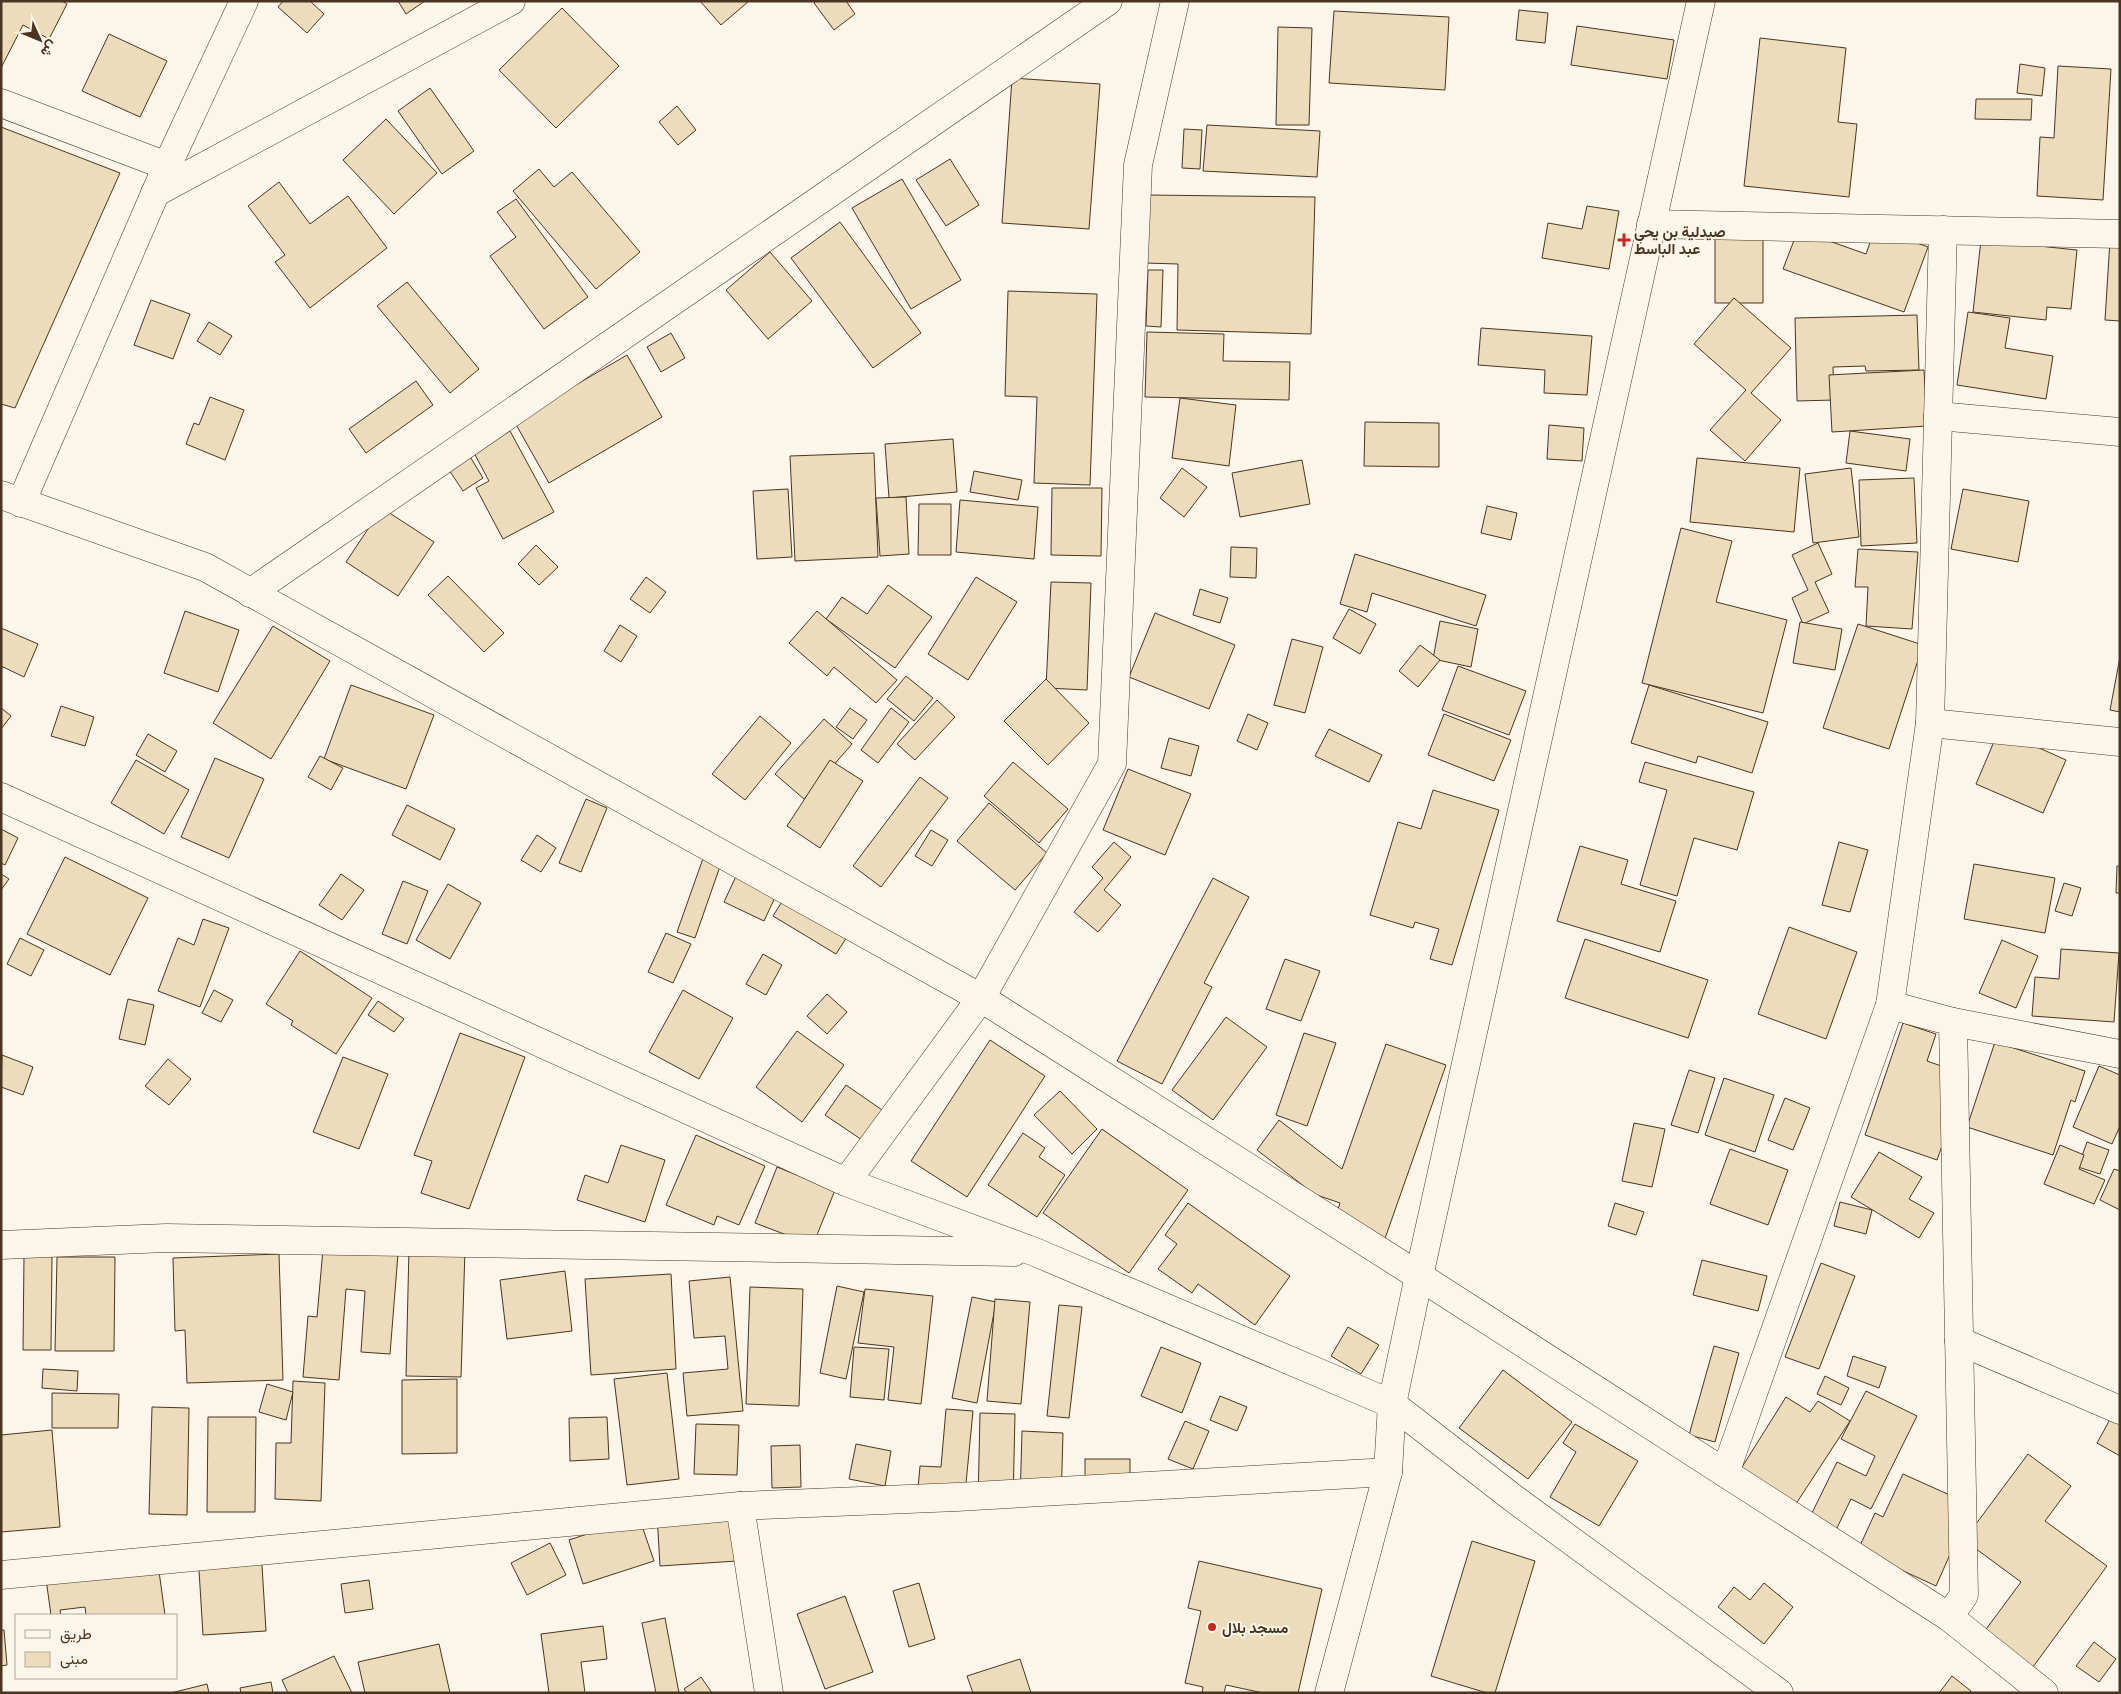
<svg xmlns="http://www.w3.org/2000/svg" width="2121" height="1694" font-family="'IBM Plex Sans',Vazirmatn,sans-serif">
<rect width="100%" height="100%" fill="#fbf6e9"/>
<g fill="#ecdcbc" stroke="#4a3520">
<path d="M1,1h61l5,3 -18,35 -26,-14 -22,43z"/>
<path d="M283,1h27l14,13 -17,19 -29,-26z"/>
<path d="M398,1h27l-19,13z"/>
<path d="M700,1h49l-28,24z"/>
<path d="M816,1h30l9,13 -21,16 -20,-27z"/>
<path d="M562,8l57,58 -63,62 -57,-58z"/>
<path d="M1519,10l29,3 -3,30 -29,-3z"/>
<path d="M1334,11l115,6 -4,73 -116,-7z"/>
<path d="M1577,26l97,14 -7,39 -96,-14z"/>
<path d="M1278,27l34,1 -3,97h-33z"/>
<path d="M109,34l58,27 -27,56 -58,-26z"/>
<path d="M1760,38l86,10 -8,74 19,2 -8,73 -105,-11z"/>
<path d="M2020,64l25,4 -3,28 -25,-3z"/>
<path d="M2058,66l53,3 -8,131 -66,-4 3,-59 14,1z"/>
<path d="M1012,78l88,6 -11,145 -87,-6z"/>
<path d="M430,88l44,63 -32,23 -44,-63z"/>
<path d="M1976,99h56l-1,21 -56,-1z"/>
<path d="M677,106l19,24 -18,15 -19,-23z"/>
<path d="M386,119l51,54 -43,41 -51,-54z"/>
<path d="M1207,125l113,6 -3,46 -114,-6z"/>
<path d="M1,127l119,46 -105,235 -14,-4z"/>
<path d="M1184,129l18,1 -2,39 -18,-1z"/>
<path d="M950,159l29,46 -33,21 -30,-46z"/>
<path d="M539,169l15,18 18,-15 68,80 -44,37 -83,-98z"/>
<path d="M902,179l59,101 -50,29 -59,-101z"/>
<path d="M279,182l31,42 38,-28 39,52 -77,60 -35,-46 10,-7 -37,-49z"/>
<path d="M1147,195l168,2 -4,137 -134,-4 1,-66 -33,-1z"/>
<path d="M516,199l72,98 -44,32 -54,-73 26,-19 -19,-25z"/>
<path d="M1587,206l32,5 -10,58 -67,-11 6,-35 34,6z"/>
<path d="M840,222l81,111 -48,35 -82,-110z"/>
<path d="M1875,228l53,19 -24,65 -121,-43 15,-39 68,24z"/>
<path d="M1763,229v74h-48v-73z"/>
<path d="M1981,240l96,10 -6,59 -24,-2 -1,13 -73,-8z"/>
<path d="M2110,240h10v81l-15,-1z"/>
<path d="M770,252l42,49 -44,38 -42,-49z"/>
<path d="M1148,270h15l-2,57 -15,-1z"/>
<path d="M407,282l72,87 -29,24 -73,-87z"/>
<path d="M1008,291l89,3 -7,191 -56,-2 3,-86 -32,-1z"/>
<path d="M1734,298l57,50 -40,45 30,27 -36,41 -35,-31 36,-40 -52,-46z"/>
<path d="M151,300l39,14 -17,45 -39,-14z"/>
<path d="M1968,312l42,6 -5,30 48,8 -7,43 -89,-14z"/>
<path d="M1917,315l2,55 -53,1 -1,-5 -32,1 1,33 -37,1 -2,-83z"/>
<path d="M209,322l23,14 -12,19 -23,-14z"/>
<path d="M1481,328l111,8 -5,59 -43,-2 1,-23 -67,-5z"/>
<path d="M1147,332l77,2 -1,27 67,1 -1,38 -144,-3z"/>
<path d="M671,333l14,25 -24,14 -14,-25z"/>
<path d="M627,355l35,62 -113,66 -35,-62z"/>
<path d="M1924,370l3,56 -95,6 -3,-57z"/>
<path d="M416,381l17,24 -67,48 -17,-24z"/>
<path d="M210,397l34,13 -19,50 -39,-16 8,-21 5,2z"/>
<path d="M1180,398l56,7 -7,61 -57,-8z"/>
<path d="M1365,422l74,1v44l-75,-1z"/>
<path d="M1549,425l35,3 -2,33 -35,-2z"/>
<path d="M510,431l44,81 -51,27 -27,-51 13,-7 -16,-30z"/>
<path d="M1850,431l60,8 -4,32 -60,-8z"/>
<path d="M953,439l4,53 -68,6 -4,-54z"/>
<path d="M466,450l17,28 -20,13 -18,-27z"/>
<path d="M874,453l4,104 -83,4 -5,-105z"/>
<path d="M1697,458l103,10 -6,64 -104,-10z"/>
<path d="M1302,460l8,44 -70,13 -8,-44z"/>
<path d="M1182,468l25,19 -23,30 -24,-19z"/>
<path d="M1851,468l8,69 -46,6 -8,-69z"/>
<path d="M974,471l48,9 -4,20 -48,-8z"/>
<path d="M1914,478l3,65 -56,3 -2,-66z"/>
<path d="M1052,488h50l-1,68 -50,-1z"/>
<path d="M788,489l4,68 -35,2 -4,-68z"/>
<path d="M1963,489l66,12 -11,61 -67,-13z"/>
<path d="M906,497l3,57 -29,2 -4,-58z"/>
<path d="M960,500l78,7 -4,52 -78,-7z"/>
<path d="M919,504h32v51h-33z"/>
<path d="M1487,506l30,7 -6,27 -30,-7z"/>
<path d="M382,508l52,34 -36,54 -52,-34z"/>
<path d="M1681,528l51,13 -16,61 71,18 -24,93 -121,-30z"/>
<path d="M1818,543l14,31 -17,8 14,30 -26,12 -11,-26 16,-8 -16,-35z"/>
<path d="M536,545l22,22 -19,18 -21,-21z"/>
<path d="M1231,547l26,1 -1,30 -26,-1z"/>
<path d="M1858,549l60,3 -6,77 -46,-3 2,-39h-13z"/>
<path d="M1355,554l131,41 -10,31 -104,-33 -5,19 -27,-8z"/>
<path d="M448,576l56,57 -20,19 -56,-57z"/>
<path d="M646,577l20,15 -16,21 -20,-14z"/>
<path d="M976,577l41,25 -49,78 -40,-26z"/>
<path d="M1051,582l40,1 -4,107 -41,-2z"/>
<path d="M888,585l44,32 -37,51 -69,-49 16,-22 25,17z"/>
<path d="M1200,589l28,9 -8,25 -27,-8z"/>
<path d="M1349,609l27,15 -16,30 -27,-16z"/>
<path d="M185,611l54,19 -21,62 -54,-19z"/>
<path d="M817,611l80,69 -21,23 -42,-36 -7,9 -38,-33z"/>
<path d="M1155,613l80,32 -26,64 -80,-32z"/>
<path d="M1440,621l38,8 -7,38 -38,-8z"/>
<path d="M1800,622l42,7 -7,41 -42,-7z"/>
<path d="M1858,624l65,21 -34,104 -66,-21z"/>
<path d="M620,625l17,11 -16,26 -17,-11z"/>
<path d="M273,626l57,35 -59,98 -58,-36z"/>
<path d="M1,628l37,16 -14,33 -23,-11z"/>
<path d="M1292,639l31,8 -18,66 -31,-8z"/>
<path d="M1420,645l20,15 -22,27 -19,-16z"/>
<path d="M2120,657v55l-10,-2z"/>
<path d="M1458,666l68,25 -17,44 -67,-25z"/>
<path d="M906,676l27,22 -19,23 -27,-22z"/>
<path d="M1046,679l43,44 -41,42 -44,-44z"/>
<path d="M351,685l83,30 -28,74 -82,-30z"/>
<path d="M1649,685l119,37 -16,51 -54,-17 -2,7 -65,-20z"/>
<path d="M937,700l18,17 -40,43 -18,-16z"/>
<path d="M61,706l33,11 -9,29 -34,-10z"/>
<path d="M1,708l10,8 -10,13z"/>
<path d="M850,708l17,12 -14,19 -17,-12z"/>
<path d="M891,708l18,14 -31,41 -17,-13z"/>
<path d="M1248,714l20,9 -11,27 -20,-9z"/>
<path d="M1444,714l67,26 -17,41 -66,-26z"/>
<path d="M760,716l31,27 -46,57 -33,-26z"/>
<path d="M824,719l28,25 -48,55 -29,-25z"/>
<path d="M1329,729l53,26 -13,27 -54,-26z"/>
<path d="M1999,730l67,30 -23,53 -67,-29z"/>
<path d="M148,734l29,17 -12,21 -29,-17z"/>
<path d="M1169,738l30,8 -8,30 -30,-8z"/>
<path d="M320,756l23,12 -12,22 -23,-13z"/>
<path d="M215,758l49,21 -35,79 -48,-21z"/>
<path d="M136,760l53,30 -25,44 -53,-31z"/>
<path d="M830,760l33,21 -43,67 -33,-22z"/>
<path d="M1013,762l55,47 -29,34 -55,-47z"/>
<path d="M1645,762l109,30 -17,58 -43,-12 -17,58 -37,-11 27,-95 -28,-8z"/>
<path d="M1128,769l63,25 -26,61 -62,-25z"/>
<path d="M920,777l28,21 -67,89 -28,-21z"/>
<path d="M1433,790l66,20 -47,155 -22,-6 9,-30 -24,-7 -2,6 -43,-13 28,-93 23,7z"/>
<path d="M586,799l21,9 -26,64 -22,-9z"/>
<path d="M989,803l58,50 -32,37 -58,-49z"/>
<path d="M407,805l48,24 -15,31 -48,-25z"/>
<path d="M1,829l17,9 -13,27 -4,-2z"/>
<path d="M931,830l17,10 -16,26 -17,-10z"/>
<path d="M537,835l19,13 -15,24 -20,-12z"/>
<path d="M1114,842l17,15 -27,33 17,15 -23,27 -24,-20 29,-34 -11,-11z"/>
<path d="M1839,842l29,8 -18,62 -28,-7z"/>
<path d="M1580,846l48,14 -7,24 55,17 -16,51 -103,-31z"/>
<path d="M706,850l18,5 -29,83 -18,-6z"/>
<path d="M65,857l83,41 -38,77 -83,-41z"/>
<path d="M1974,864l81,14 -10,55 -81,-14z"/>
<path d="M2117,866h3v27h-4z"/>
<path d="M738,872l40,19 -14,30 -40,-19z"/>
<path d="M1,874l8,5 -8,11z"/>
<path d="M341,874l23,16 -22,30 -23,-15z"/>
<path d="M1213,878l36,19 -45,86 8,4 -50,97 -45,-23z"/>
<path d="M403,881l25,10 -21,53 -25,-10z"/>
<path d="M2064,883l17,5 -9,28 -17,-5z"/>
<path d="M448,884l33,19 -31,56 -34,-19z"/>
<path d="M791,887l63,39 -18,28 -63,-38z"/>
<path d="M203,919l26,9 -29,79 -42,-16 20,-53 16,7z"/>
<path d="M1789,927l68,25 -31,87 -68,-25z"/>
<path d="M666,933l25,11 -18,39 -25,-11z"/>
<path d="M20,938l24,12 -13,26 -24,-12z"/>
<path d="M1585,939l123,41 -20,58 -123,-40z"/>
<path d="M2002,940l36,16 -22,52 -37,-15z"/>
<path d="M2061,949l58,4 -5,69 -82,-6 3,-39 24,2z"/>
<path d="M300,951l72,47 -36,56 -45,-29 2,-4 -27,-17z"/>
<path d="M763,954l19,11 -16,30 -20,-11z"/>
<path d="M1285,959l35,12 -19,50 -35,-12z"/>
<path d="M214,990l19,10 -12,22 -19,-9z"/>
<path d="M683,990l50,28 -34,61 -50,-27z"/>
<path d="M827,994l20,18 -20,22 -20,-18z"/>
<path d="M128,999l26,6 -9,40 -26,-6z"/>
<path d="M378,1001l26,18 -10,13 -26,-17z"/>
<path d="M1226,1017l41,30 -54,73 -41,-30z"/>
<path d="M1903,1023l33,11 -9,27 40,14 -30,85 -72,-25z"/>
<path d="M797,1031l47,34 -42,57 -46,-35z"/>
<path d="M460,1033l65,24 -56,152 -48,-16 11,-32 -18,-6z"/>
<path d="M1304,1033l32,10 -29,83 -31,-11z"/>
<path d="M990,1040l55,36 -78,121 -56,-36z"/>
<path d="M1995,1042l90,29 -10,31 -4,-2 -18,55 -86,-28z"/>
<path d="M1386,1044l60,21 -64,182 -45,-35 3,-9 -26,-9 -57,-44 22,-30 63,49z"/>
<path d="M2,1055l31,12 -10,28 -22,-8z"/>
<path d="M343,1057l45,17 -29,75 -46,-17z"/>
<path d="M168,1059l23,20 -22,26 -24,-19z"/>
<path d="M2099,1066l21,9v51l-8,18 -39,-17z"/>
<path d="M1689,1070l26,8 -17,55 -27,-8z"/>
<path d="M1724,1078l50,17 -19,57 -50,-17z"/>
<path d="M846,1085l39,27 -20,30 -40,-27z"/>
<path d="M1060,1091l37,38 -25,25 -38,-39z"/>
<path d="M1785,1098l25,10 -17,42 -25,-10z"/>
<path d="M1634,1123l31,6 -13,58 -30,-6z"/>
<path d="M1102,1129l86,61 -59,83 -86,-60z"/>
<path d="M1023,1133l22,15 -6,9 26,18 -28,42 -49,-32z"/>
<path d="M696,1135l69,31 -26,59 -22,-9 -3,9 -48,-20z"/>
<path d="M2087,1142l22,8 -9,24 -22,-7z"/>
<path d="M621,1145l44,15 -20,62 -68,-22 8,-25 23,8z"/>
<path d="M2060,1145l24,10 -5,14 26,11 -11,24 -50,-20z"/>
<path d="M1730,1149l58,21 -20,55 -58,-21z"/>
<path d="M1879,1152l43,25 -13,22 25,14 -15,25 -68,-41z"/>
<path d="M777,1167l58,23 -22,55 -58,-22z"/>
<path d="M2114,1169l6,2v39l-20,-10z"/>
<path d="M1840,1202l32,8 -6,24 -32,-8z"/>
<path d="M1188,1203l102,73 -35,49 -57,-41 -6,9 -34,-24 19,-25 -12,-9z"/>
<path d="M1615,1203l29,9 -8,23 -28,-9z"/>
<path d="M409,1248l56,1 -4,128 -55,-1z"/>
<path d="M323,1249l75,5 -8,100 -29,-2 4,-61 -19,-2 -7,91 -36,-3 5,-61 9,1z"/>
<path d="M279,1254l4,126 -96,3 -2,-53 -10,1 -2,-73z"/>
<path d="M24,1256h28l-1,94h-28z"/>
<path d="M57,1257h58l-1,94h-59z"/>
<path d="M1702,1260l65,16 -9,35 -65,-16z"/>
<path d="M1821,1263l34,13 -36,93 -34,-12z"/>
<path d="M565,1271l7,60 -65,8 -7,-59z"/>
<path d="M671,1274l5,95 -85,6 -6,-96z"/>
<path d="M730,1277l13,134 -56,5 -4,-43 45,-4 -3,-33 -31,2 -5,-57z"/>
<path d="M837,1286l27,6 -18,87 -26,-6z"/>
<path d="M750,1287l53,2 -4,117 -53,-2z"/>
<path d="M865,1289l68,7 -12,108 -33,-4 6,-53 -36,-4z"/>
<path d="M972,1297l24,5 -19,101 -25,-5z"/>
<path d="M995,1299l35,3 -9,102 -34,-3z"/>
<path d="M1059,1305l23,2 -13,111 -22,-2z"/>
<path d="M1348,1327l31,18 -18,29 -30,-18z"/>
<path d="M1714,1346l25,7 -24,89 -26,-7z"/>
<path d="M854,1347l35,2 -5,51 -34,-3z"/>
<path d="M1161,1347l40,16 -19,50 -41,-17z"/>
<path d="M1853,1356l33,11 -7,21 -32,-12z"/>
<path d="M43,1369l35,2 -1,20 -35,-3z"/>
<path d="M1503,1370l69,52 -44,57 -69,-51z"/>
<path d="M667,1373l12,106 -52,6 -13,-106z"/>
<path d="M1825,1376l24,12 -8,17 -24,-11z"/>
<path d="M457,1379v74l-55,1v-74z"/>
<path d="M293,1381l32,2 -4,118 -46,-2 1,-56h15z"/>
<path d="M267,1384l26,8 -7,28 -27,-8z"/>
<path d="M1866,1391l51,25 -46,93 -20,-10 -16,33 -26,-13 28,-57 29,14 9,-20 -34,-17z"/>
<path d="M52,1393l67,1 -1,34h-66z"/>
<path d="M1220,1396l27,11 -10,24 -27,-11z"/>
<path d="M1786,1397l24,15 8,-11 32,20 -58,89 -55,-35z"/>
<path d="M152,1407l37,1 -2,107 -38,-1z"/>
<path d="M946,1409l27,2 -9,93 -47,-4 3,-34 21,1z"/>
<path d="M980,1413l35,1 -2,90 -35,-1z"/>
<path d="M2113,1414l7,4v38l-23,-13z"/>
<path d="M208,1417h48l-1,95h-48z"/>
<path d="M607,1417l2,42 -39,2 -1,-43z"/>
<path d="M1185,1421l24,10 -16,38 -25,-10z"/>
<path d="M696,1424l43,1 -2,50 -43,-1z"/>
<path d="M1575,1424l63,37 -39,65 -49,-29 26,-45 -13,-9z"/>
<path d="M52,1430l8,97 -59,5v-97z"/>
<path d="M1022,1431l41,2 -2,71 -41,-1z"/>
<path d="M856,1444l35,7 -6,35 -36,-7z"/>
<path d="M800,1445l1,42 -29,1 -1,-42z"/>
<path d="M2028,1454l43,32 -26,35 62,45 -77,105 -49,-35 40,-54 -57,-42z"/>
<rect x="1085" y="1459" width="45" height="35"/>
<path d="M1903,1474l69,31 -36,81 -78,-36 17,-37 8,4z"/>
<path d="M734,1510l3,51 -77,5 -3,-52z"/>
<path d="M639,1517l15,44 -71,23 -14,-44z"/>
<path d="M1472,1541l63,20 -40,132h-8l-56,-17z"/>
<path d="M550,1543l16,32 -39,20 -16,-32z"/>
<path d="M261,1549l5,82 -63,4 -5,-81z"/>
<path d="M1199,1561l123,28 -24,104h-35l-37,-8 -2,8h-22l1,-6 -18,-4 16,-72 -13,-3z"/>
<path d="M158,1564l7,51h-79l-1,-8 -25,3 1,5h-10l-5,-36z"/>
<path d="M369,1580l4,29 -28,4 -4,-29z"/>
<path d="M919,1583l16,56 -26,8 -16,-56z"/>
<path d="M1764,1583l29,24 -29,37 -46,-37 16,-20 16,13z"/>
<path d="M845,1596l28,76 -48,17 -28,-75z"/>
<path d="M665,1618l14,75h-23l-14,-70z"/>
<path d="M603,1626l4,33 -26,3 4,31h-36l-8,-59z"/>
<path d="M1,1630h3l3,35 -6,1z"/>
<path d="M2094,1642l22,17 -17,23 -23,-16z"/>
<path d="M439,1644l11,49h-85l-7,-31z"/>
<path d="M334,1656l18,37h-64l-6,-13z"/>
<path d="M1020,1659l11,34h-58l-6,-17z"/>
<path d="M1952,1676l19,15 -2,2h-30z"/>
<path d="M701,1677l11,16h-25l-3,-4z"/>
<path d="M271,1682l2,11h-32l-1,-5z"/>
<path d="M207,1684l2,9h-38z"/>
</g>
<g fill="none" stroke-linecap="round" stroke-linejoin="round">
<defs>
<g id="minor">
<path d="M1,103l166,63"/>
<path d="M155,193l356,-192"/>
<path d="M1651,224l469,10"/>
<path d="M1938,416l182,16"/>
<path d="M1,495l204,72 776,431 438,278 530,341 95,76"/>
<path d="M21,503l146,-337 77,-165"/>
<path d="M250,593l858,-592"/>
<path d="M1930,723l190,19"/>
<path d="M1,797l845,385 189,70 357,152 121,94 266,195"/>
<path d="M1890,1005l40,-282 13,-493"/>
<path d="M1953,1022l167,32"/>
<path d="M846,1182l135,-184 131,-234 26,-599 37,-164"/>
<path d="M1,1245l165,-7 848,14"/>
<path d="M1959,1341l161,69"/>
<path d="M1725,1473l165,-468 63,17 11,573 -15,22"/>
<path d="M740,1506l29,187"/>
<path d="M1,1575l739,-69 217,-9 431,-25"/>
<path d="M1329,1693l59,-221 4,-68 27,-128 282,-1275"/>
</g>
</defs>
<use href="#minor" stroke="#4a3520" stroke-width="29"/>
<use href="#minor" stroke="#fbf6e9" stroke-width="28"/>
</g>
<g fill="#c62828" stroke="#fbf6e9" stroke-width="2">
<path d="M1621.5 232.5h5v5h5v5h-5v5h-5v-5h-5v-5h5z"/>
<circle cx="1212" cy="1627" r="5"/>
</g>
<g text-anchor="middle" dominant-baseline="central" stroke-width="4" stroke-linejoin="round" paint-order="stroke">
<g font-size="15" font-weight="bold" fill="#4a3520" stroke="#fbf6e9" text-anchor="start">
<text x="1634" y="231">صيدلية بن يحي<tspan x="1634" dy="17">عبد الباسط</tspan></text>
<text x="1222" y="1627">مسجد بلال</text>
</g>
</g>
<rect width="2121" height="1694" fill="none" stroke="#4a3520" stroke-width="5"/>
<rect x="15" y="1614" width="162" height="65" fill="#fbf6e9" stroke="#b4a999"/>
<rect x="25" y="1630" width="25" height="8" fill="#fbf6e9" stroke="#b4a999"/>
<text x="60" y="1639" font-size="15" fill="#4a3520">طريق</text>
<rect x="25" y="1652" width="25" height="15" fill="#ecdcbc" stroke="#b4a999"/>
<text x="60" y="1664" font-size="15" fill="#4a3520">مبنى</text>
<g transform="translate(40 40) rotate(134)" stroke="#fbf6e9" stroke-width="4" paint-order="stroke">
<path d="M0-4L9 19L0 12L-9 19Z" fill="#4a3520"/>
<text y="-8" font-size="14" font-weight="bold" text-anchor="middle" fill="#4a3520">ش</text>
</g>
</svg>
